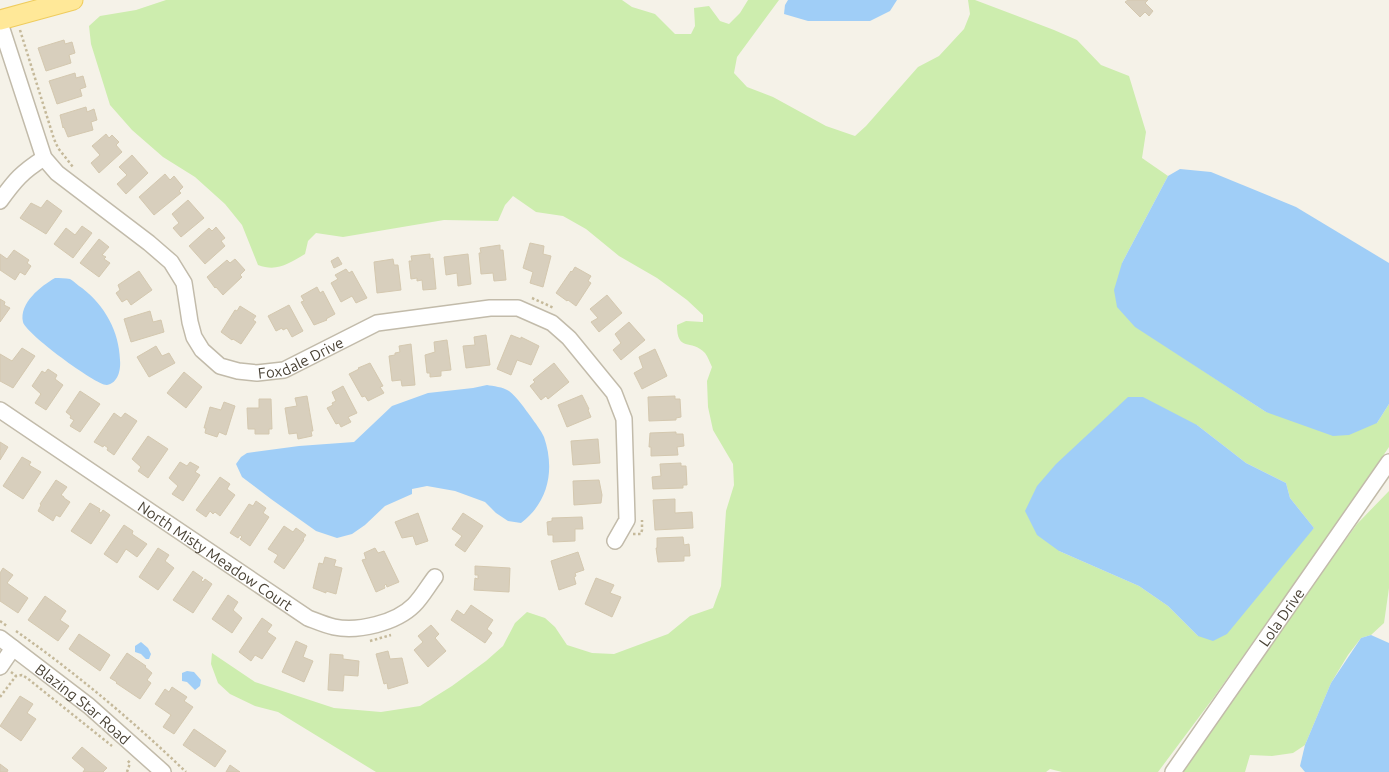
<svg xmlns="http://www.w3.org/2000/svg" width="1389" height="772" font-family="Ubuntu,sans-serif">
<rect width="100%" height="100%" fill="#f5f2e8"/>
<g fill="#cdedae" fill-rule="evenodd">
<path d="M166,0h456l10,7 23,7 20,20h16l4,-8 -1,-18 15,-2 11,15 9,3 11,-11 8,-13h31l-42,57 -3,16 13,14 26,10 53,29 29,10 11,-10 52,-59 21,-11 25,-27 6,-15 -2,-14h7l79,30 23,10 24,25 28,11 17,56 -4,26 26,18 -46,87 13,63 131,86 111,11 12,-19v43l-65,96 -110,154 -56,75h-96l-12,-3 -4,3h-670l-98,-60 -23,-6 -25,-12 -12,-11 -7,-19 1,-11 43,29 79,26 47,4 39,-6 32,-20 34,-25 17,-15 12,-23 12,-11 18,6 10,9 12,18 25,8 22,1 54,-20 22,-18 23,-8 8,-22 5,-75 8,-26 -1,-21 -20,-34 -5,-23 -1,-26 5,-14c-2,-4 -4,-10 -7,-14 -14,-15 -28,0 -28,-28l9,-4 17,1v-7l-16,-15 -30,-22 -38,-22 -33,-27 -23,-13 -27,-4 -23,-16 -8,9 -7,16 -54,-1 -101,17 -27,-4 -8,8 -3,13c-17,10 -28,18 -47,11l-16,-40 -17,-21 -30,-27 -32,-20 -31,-27 -22,-25 -19,-61 -2,-18 11,-10 36,-6zM1197,425l49,38 40,20 4,15 24,30 -116,108 -30,-30 -29,-20 -80,-35z"/>
<path d="M1389,491v97l-5,35 -13,12 -10,3 -13,17 -17,28 -26,62 -12,8 -21,3 -22,-1 -5,17h-67l179,-248z"/>
</g>
<g fill="#a0cef7">
<path d="M788,0h109l-7,11 -20,10h-62l-24,-7 1,-9z"/>
<path d="M1180,169l31,3 85,35 93,56v141l-12,19 -28,12 -16,1 -67,-24 -131,-85 -18,-20 -3,-17 8,-27 46,-87z"/>
<path d="M55,278c4,0 11,0 15,1 4,2 8,7 12,9 23,18 37,43 38,72 1,10 -2,23 -13,25 -10,1 -82,-52 -84,-63 -4,-19 18,-36 32,-44z"/>
<path d="M487,385c6,1 16,2 22,6 8,6 16,18 22,26 4,6 10,13 13,20 11,32 5,65 -23,86l-13,-2 -12,-8 -11,-11 -30,-11 -28,-5 -15,3v5l-27,12 -20,19 -13,9 -15,4 -21,-7 -45,-32 -29,-22 -6,-13 5,-7 6,-4 52,-7 55,-4 38,-36 36,-13 45,-5z"/>
<path d="M1128,397h15l54,28 49,38 40,20 4,15 24,30 -87,106 -14,7 -15,-5 -30,-30 -29,-20 -80,-35 -22,-16 -12,-24 12,-25 19,-22z"/>
<path d="M1371,635l18,8v129h-84l-5,-6 5,-21 26,-62 30,-45z"/>
<path d="M141,642l7,6 3,6 -2,5h-3l-5,-5 -6,-2v-6z"/>
<path d="M187,671l7,1 7,8 -1,6 -5,4 -8,-8 -5,-1v-8z"/>
</g>
<g fill="#d8cfbd" stroke="#d4c8af">
<path d="M1128,0h20l-3,3 8,8 -4,5 -4,-4 -5,5 -15,-15z"/>
<path d="M64,40l1,4 7,-2 3,11 -6,2 2,8 -25,8 -8,-23z"/>
<path d="M75,73l1,5 7,-2 3,11 -6,2 2,7 -25,8 -8,-23z"/>
<path d="M86,107l1,5 7,-3 3,11 -6,2 2,8 -25,7 -4,-10 -1,1 -3,-13z"/>
<path d="M106,134l3,4 3,-3 7,7 -3,3 6,7 -23,21 -8,-10 9,-8 -8,-9z"/>
<path d="M132,155l16,18 -22,21 -9,-10 10,-9 -8,-8z"/>
<path d="M165,174l5,6 4,-4 9,11 -4,4 2,2 -27,22 -15,-18z"/>
<path d="M47,200l15,11 -16,23 -26,-16 11,-15 10,5z"/>
<path d="M188,200l16,18 -23,19 -8,-9 6,-5 -7,-9z"/>
<path d="M82,226l10,7 -19,25 -19,-14 12,-16 9,7z"/>
<path d="M216,227l9,11 -4,3 4,5 -20,18 -16,-18 20,-18 3,3z"/>
<path d="M99,239l10,8 -7,8 4,2 -2,2 6,4 -11,14 -19,-14z"/>
<path d="M530,243l14,3 -1,8 8,2 -8,31 -13,-4 3,-11 -10,-4z"/>
<path d="M500,245v5h3l3,30 -12,1 -1,-8 -12,1 -2,-21h2l-1,-5z"/>
<path d="M14,250l15,10 -2,3 4,3 -6,9 -5,-3 -5,8 -15,-10v-16l7,5z"/>
<path d="M430,254v5l3,-1 3,31 -13,1 -1,-10 -5,1v-3l-6,1 -2,-18h3l-1,-5z"/>
<path d="M468,254l3,30 -13,2 -1,-13 -11,2 -2,-18z"/>
<path d="M338,257l4,7 -8,4 -3,-7z"/>
<path d="M235,259l10,11 -5,5 2,2 -19,18 -7,-8 -1,1 -8,-11 20,-17 3,3z"/>
<path d="M393,259l1,6h4l3,25 -24,3 -3,-31z"/>
<path d="M575,267l16,9 -3,5 3,2 -15,23 -8,-6 -1,1 -11,-8 15,-22 1,1z"/>
<path d="M346,269l3,4 3,-2 15,27 -11,5 -4,-7 -11,6 -10,-19 7,-4 -3,-4z"/>
<path d="M139,271l13,19 -21,15 -4,-6 -5,3 -6,-9 4,-3 -2,-5z"/>
<path d="M317,287l3,6 3,-2 12,23 -9,5 1,1 -13,5 -13,-23 3,-1 -3,-5z"/>
<path d="M607,295l15,18 -23,19 -8,-10 7,-4 -8,-9z"/>
<path d="M0,299l5,3 -1,3 6,3 -10,14z"/>
<path d="M289,305l14,26 -11,6 -5,-9 -4,2 -1,-2 -6,3 -8,-15z"/>
<path d="M240,306l16,10 -3,4 3,2 -15,22 -8,-5 -1,1 -11,-8 14,-22 2,1z"/>
<path d="M150,311l3,11 8,-2 3,12 -33,10 -7,-23z"/>
<path d="M629,322l16,18 -24,20 -8,-10 8,-7 -6,-9z"/>
<path d="M486,335l4,30 -24,3 -3,-22 12,-1 -1,-8z"/>
<path d="M511,335l10,4v-2l18,9 -8,19 -14,-5 -6,15 -14,-6z"/>
<path d="M447,340l4,30 -10,1v5l-11,1v-4h-3l-2,-18 10,-3 -1,-10z"/>
<path d="M411,344l4,41 -13,1 -1,-6 -9,1 -3,-25 6,-1v-2l5,-1 -1,-6z"/>
<path d="M156,346l6,10 7,-3 6,10 -26,14 -12,-20z"/>
<path d="M22,348l13,8 -22,32 -13,-7v-27l12,7z"/>
<path d="M655,349l12,27 -25,13 -8,-16 9,-5 -4,-11z"/>
<path d="M370,363l13,23 -3,1 4,6 -16,8 -3,-5 -3,1 -13,-23 10,-5 -1,-1z"/>
<path d="M554,363l15,19 -21,17 -2,-3 -5,4 -11,-14 5,-4 -2,-2z"/>
<path d="M48,369l9,6 -2,4 8,6 -17,25 -11,-7 6,-9 -9,-8 10,-15 3,2z"/>
<path d="M184,372l18,15 -16,21 -19,-15z"/>
<path d="M343,386l14,27 -9,4 3,5 -10,5 -2,-4 -3,1 -9,-16 6,-3 -1,-2 4,-2 -4,-9z"/>
<path d="M80,391l20,13 -20,28 -10,-6 4,-6 -4,-2 1,-2 -5,-4z"/>
<path d="M582,395l7,14 -1,1 3,7 -24,10 -9,-22z"/>
<path d="M307,396l6,35h-2l1,5 -14,3 -1,-6 -8,1 -4,-26 12,-2 -2,-8z"/>
<path d="M675,396v3h5l1,18 -5,1v2l-27,1 -1,-24z"/>
<path d="M259,399h12l1,30h-3v5h-14v-5h-7l-1,-21h12z"/>
<path d="M224,402l11,4 -9,29 -7,-3 -2,5 -12,-4 1,-5h-2l6,-21 11,3z"/>
<path d="M114,413l7,5 4,-5 12,8 -23,34 -7,-5 1,-2 -4,-3 -1,2 -9,-5z"/>
<path d="M676,432v2h7l1,12 -7,1 1,8 -27,1v-9h-2l1,-14z"/>
<path d="M148,436l20,13 -20,29 -10,-7 3,-4 -9,-8z"/>
<path d="M598,439l2,24 -27,2 -2,-24z"/>
<path d="M0,442l8,5 -8,13z"/>
<path d="M22,457l9,5 -2,3 12,7 -18,27 -20,-13z"/>
<path d="M180,462l7,4 3,-4 9,5 -4,5 5,3 -17,26 -11,-7 6,-8 -9,-8z"/>
<path d="M681,463v3h5l1,19h-4v3l-30,1 -1,-12 9,-1 -1,-12z"/>
<path d="M220,477l10,7 -3,5 8,6 -15,21 -5,-4 -2,2 -3,-3 -4,6 -10,-7z"/>
<path d="M56,480l11,7 -6,8 3,2v1l6,4 -10,15 -4,-2 -3,6 -15,-10 3,-6 -1,-1z"/>
<path d="M599,480l3,15 -1,8 -27,2 -1,-24z"/>
<path d="M675,499v14l17,-1 1,16 -38,2 -2,-30z"/>
<path d="M256,501l10,7 -3,5 6,4 -19,29 -10,-7 2,-2 -2,-2 -2,3 -8,-5 19,-29 4,2z"/>
<path d="M90,503l10,6 -1,3 2,1 2,-3 7,5 -19,29 -20,-13z"/>
<path d="M418,513l10,28 -12,4 -3,-9 -11,2 -7,-16z"/>
<path d="M463,513l20,13 -18,26 -10,-7 7,-9 -10,-7z"/>
<path d="M582,517l1,12h-8v12l-22,1v-7h-5l-1,-13 5,-1v-3z"/>
<path d="M124,525l9,6 -1,3 15,10 -10,13 -11,-8 -9,14 -13,-9z"/>
<path d="M284,526l9,6 3,-4 10,7 -3,4 1,1 -20,29 -10,-7 4,-7 -10,-6z"/>
<path d="M683,537l1,8 5,-1 1,12h-6v5l-26,1 -2,-14h1v-10z"/>
<path d="M158,548l11,7 -4,6 9,7 -16,22 -19,-13z"/>
<path d="M375,548l3,5 6,-2 15,31 -12,5 -1,-3 -2,2 1,2 -9,4 -14,-32 4,-1 -2,-6z"/>
<path d="M578,552l6,18 -9,3 1,3 -2,1 2,7 -17,6 -8,-29z"/>
<path d="M325,557l11,3 -2,6 8,2 -6,26 -10,-3v2l-13,-5 6,-25 4,1z"/>
<path d="M475,566l35,2 -1,24 -35,-2 1,-12 3,1v-4h-3z"/>
<path d="M3,568l10,7 -6,8 21,15 -10,15 -18,-12v-28z"/>
<path d="M193,571l10,7 -2,2 2,2 2,-3 7,5 -19,29 -20,-13z"/>
<path d="M596,578l18,7 -4,8 11,4 -9,20 -27,-13z"/>
<path d="M228,595l10,7 -5,8 9,8 -10,15 -20,-14z"/>
<path d="M45,596l21,15 -6,9 9,6 -11,15 -30,-21z"/>
<path d="M471,605l22,15 -6,9 5,4 -7,10 -34,-23 6,-10 7,5z"/>
<path d="M262,618l10,7 -5,7 9,6 -14,21 -7,-4 -4,6 -12,-9z"/>
<path d="M431,625l8,9 -4,4 11,13 -18,16 -14,-17 9,-8 -5,-6z"/>
<path d="M79,634l31,21 -10,16 -31,-22z"/>
<path d="M296,641l11,5 -4,11 10,4 -9,21 -22,-10z"/>
<path d="M388,651l2,8 12,-1 6,25 -20,6 -1,-6 -3,1 -8,-30z"/>
<path d="M127,653l19,13 -1,1 7,6 -5,7 4,3 -11,16 -24,-16 1,-1 -7,-4z"/>
<path d="M330,654l13,1v4l16,2 -1,15 -14,-1 -1,16 -15,-1z"/>
<path d="M172,687l15,10 -3,4 9,6 -19,27 -11,-7 8,-12 -16,-11 10,-15 4,3z"/>
<path d="M20,696l13,8 -6,9 9,6 -15,22 -21,-15z"/>
<path d="M194,729l32,22 -11,16 -32,-22z"/>
<path d="M82,747l25,21 -4,4h-20l2,-3 -13,-11z"/>
<path d="M0,764l8,6 -1,2h-7z"/>
<path d="M230,765l10,7h-14z"/>
</g>
<g fill="none" stroke-linecap="round" stroke-linejoin="round">
<defs>
<g id="minor">
<path id="s1" d="M0,23l44,135 13,15 92,70 22,19 13,21 6,39 4,15 8,13 18,16 18,5 19,2 27,-3 93,-47 113,-15h28l34,15 17,15 45,55 10,26 3,101 -12,21"/>
<path d="M0,201c15,-21 22,-29 44,-43"/>
<path id="s2" d="M0,410l308,208c8,3 17,7 26,9 24,5 62,-4 80,-22 8,-8 14,-19 21,-28"/>
<path id="s3" d="M0,638l89,68 74,66"/>
<path d="M0,667l13,-19"/>
<path id="s4" d="M1173,772l216,-310"/>
</g>
<path id="major" d="M0,20l73,-20"/>
</defs>
<use href="#minor" stroke="#c2bbaa" stroke-width="18"/>
<use href="#major" stroke="#efcc5d" stroke-width="21"/>
<g stroke="#c5b99a" stroke-width="2.5" stroke-dasharray="2.5 2.5" stroke-linecap="butt">
<path d="M20,30l34,109 4,9 15,19"/>
<path d="M532,298l22,10"/>
<path d="M633,534h8l1,-4v-10"/>
<path d="M0,621l7,5"/>
<path d="M16,631c61,43 117,90 170,141"/>
<path d="M370,641l21,-6"/>
<path d="M11,672l5,4 6,-1 5,3 85,68"/>
<path d="M0,697l16,-21"/>
<path d="M127,772l3,-9 -3,-3"/>
</g>
<use href="#minor" stroke="#fff" stroke-width="15"/>
<use href="#major" stroke="#ffe898" stroke-width="19"/>
</g>
<g text-anchor="middle" dominant-baseline="central" stroke-width="4" stroke-linejoin="round" paint-order="stroke">
<g font-size="15" fill="#4a4336" stroke="#fff">
<text stroke="none"><textPath href="#s1" startOffset="510">Foxdale Drive</textPath></text>
<text stroke="none"><textPath href="#s2" startOffset="260">North Misty Meadow Court</textPath></text>
<text stroke="none"><textPath href="#s4" startOffset="189">Lola Drive</textPath></text>
<text stroke="none"><textPath href="#s3" startOffset="106">Blazing Star Road</textPath></text>
</g>
</g>
</svg>
